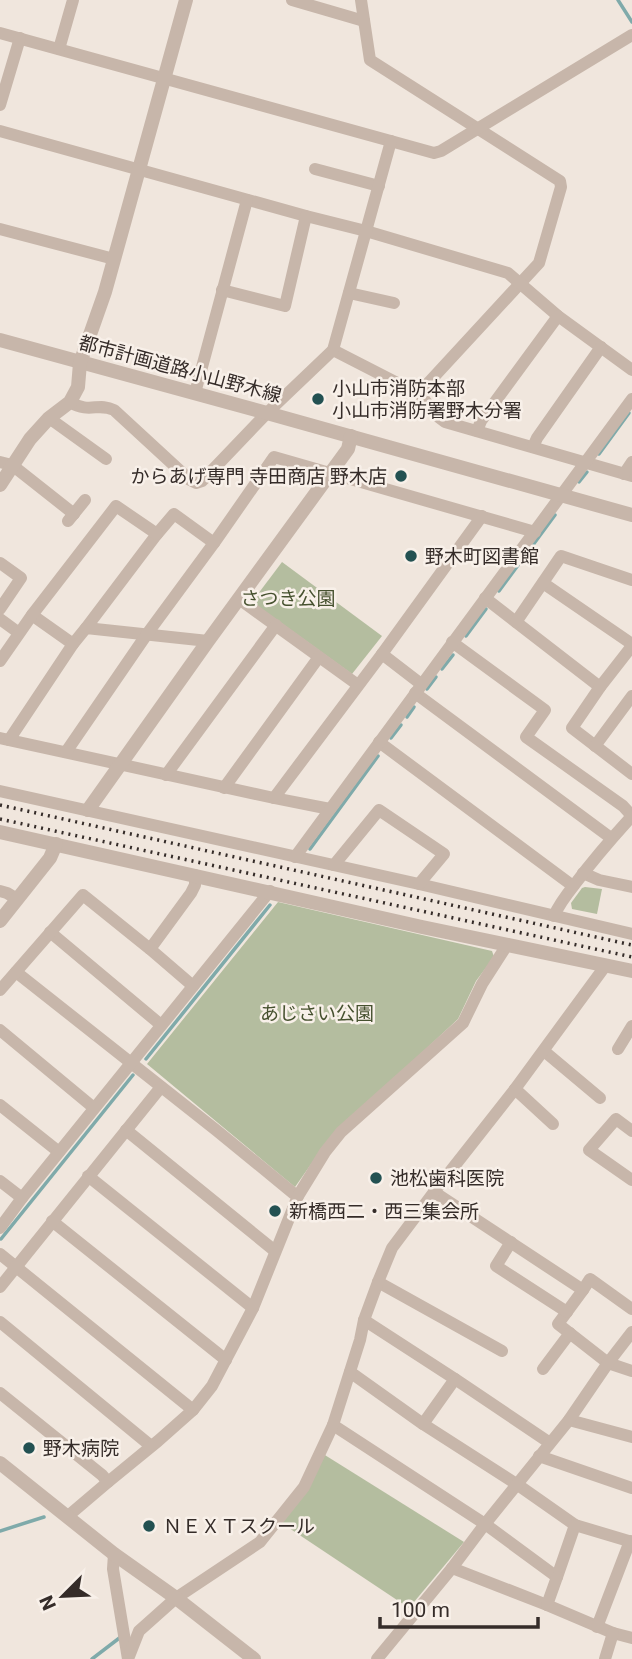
<svg xmlns="http://www.w3.org/2000/svg" width="632" height="1659" font-family="Roboto,'Noto Sans JP',sans-serif">
<rect width="100%" height="100%" fill="#f0e6dd"/>
<g fill="#b4bd9f">
<path d="M282,562l100,74 -30,38 -100,-72z"/>
<path d="M585,887l17,2 -5,25 -25,-5 -1,-6 11,-15z"/>
<path d="M278,902l214,49 2,6 -18,24 -18,38 -130,121 -33,47 -148,-123z"/>
<path d="M320,1452l144,90 -55,66 -132,-88z"/>
</g>
<g fill="none" stroke-linecap="round" stroke-linejoin="round">
<g stroke="#7faaaa" stroke-width="3.5">
<path d="M618,0l14,22"/>
<path d="M599,454l30,-41"/>
<path d="M579,482l8,-10"/>
<path d="M499,591l56,-76"/>
<path d="M466,636l20,-27"/>
<path d="M442,669l11,-14"/>
<path d="M427,689l9,-12"/>
<path d="M407,717l7,-10"/>
<path d="M391,738l10,-13"/>
<path d="M310,849l68,-93"/>
<path d="M146,1059l124,-154"/>
<path d="M1,1239l132,-164"/>
<path d="M0,1531l44,-14"/>
<path d="M92,1659l30,-23"/>
</g>
<g stroke="#c7b6aa" stroke-width="12">
<path d="M292,0l72,21"/>
<path d="M361,0l9,60 190,121 1,6 -22,76 -120,130"/>
<path d="M0,33l434,120 7,-2 191,-116"/>
<path d="M59,49l14,-49"/>
<path d="M0,105l20,-67"/>
<path d="M0,131l306,85 60,15 142,42 50,43 74,54"/>
<path d="M315,169l64,17"/>
<path d="M0,229l114,30"/>
<path d="M222,290l63,16 21,-90"/>
<path d="M349,293l45,10"/>
<path d="M333,350l80,41 6,2 18,23 8,6 187,54"/>
<path d="M195,393l52,-193"/>
<path d="M70,402c20,12 28,0 44,8l76,70 6,3 6,-2 65,-68 66,-63 58,-209"/>
<path d="M49,418l57,41"/>
<path d="M477,431l4,-10 77,-105"/>
<path d="M533,447l4,-9 64,-91"/>
<path d="M0,462l12,3 62,49"/>
<path d="M624,474l8,-12"/>
<path d="M68,521l17,-21"/>
<path d="M0,563l21,15 -21,31"/>
<path d="M543,583l89,61"/>
<path d="M485,598l115,89"/>
<path d="M239,599l119,86"/>
<path d="M32,615l41,29 13,-16 122,13"/>
<path d="M0,619l19,14"/>
<path d="M516,622l45,-66 71,24"/>
<path d="M86,628l71,-94 17,-20 40,29"/>
<path d="M452,642l93,68 -19,27 97,69 9,10"/>
<path d="M632,646l-32,41 -28,41 60,46"/>
<path d="M382,654l39,30"/>
<path d="M0,661l32,-46 84,-109 41,28"/>
<path d="M415,693l196,145"/>
<path d="M0,738l274,60 56,11"/>
<path d="M9,740l64,-96"/>
<path d="M379,742l194,144"/>
<path d="M595,746l37,-50"/>
<path d="M66,752l81,-118 67,-91 60,-86 261,75"/>
<path d="M166,775l110,-150"/>
<path d="M224,788l95,-131"/>
<path d="M0,791l419,93 213,50"/>
<path d="M274,798l108,-144 100,-138"/>
<path d="M295,857l337,-458"/>
<path d="M334,865l45,-55 65,44 -25,30"/>
<path d="M583,873l16,7 33,7"/>
<path d="M0,891l7,2 10,6"/>
<path d="M554,916c5,-12 13,-22 21,-32 18,-24 37,-46 57,-68"/>
<path d="M50,932l111,93"/>
<path d="M150,949l41,-56 4,-8v-10"/>
<path d="M16,972l200,158 77,63 5,3"/>
<path d="M0,990l83,-95 67,54 43,37"/>
<path d="M0,1030l94,78"/>
<path d="M618,1049l14,-23"/>
<path d="M544,1051l56,47"/>
<path d="M515,1089l38,35"/>
<path d="M0,1105l59,47"/>
<path d="M126,1130l149,121"/>
<path d="M632,1131l-16,-12 -27,31 43,30"/>
<path d="M88,1176l165,132"/>
<path d="M0,1181l22,17"/>
<path d="M434,1192l149,98 -25,34 50,39 24,8"/>
<path d="M52,1221l174,139"/>
<path d="M0,1228l22,-30 248,-307"/>
<path d="M511,1242l-15,24 71,46"/>
<path d="M0,1254l193,156"/>
<path d="M378,1282l124,69"/>
<path d="M0,1287l161,-200"/>
<path d="M583,1290l7,-11 42,30"/>
<path d="M364,1320l91,59 -32,45"/>
<path d="M0,1322l151,124"/>
<path d="M543,1369l27,-36"/>
<path d="M350,1372l73,52 95,61 57,40 57,17"/>
<path d="M455,1379l95,64"/>
<path d="M0,1393l102,82 6,7"/>
<path d="M569,1420l63,17"/>
<path d="M333,1425l152,99 72,53 18,-52"/>
<path d="M539,1456l93,32"/>
<path d="M68,1516l40,-34 50,-41 35,-31 19,-24 41,-78 45,-112 27,-44 16,-20 122,-109 19,-39 25,-39"/>
<path d="M114,1554l-1,15 15,90"/>
<path d="M452,1568l95,37 66,28 19,5"/>
<path d="M547,1605l10,-28"/>
<path d="M597,1627l33,-86"/>
<path d="M128,1659l11,-28 37,-33 84,-56 44,-55 29,-62 27,-85 4,-20 14,-38 14,-34 42,-56 81,-103 91,-124"/>
<path d="M377,1659l75,-91 33,-44 84,-104 39,-57 24,-31"/>
<path d="M605,1659l8,-26"/>
</g>
<g stroke="#c7b6aa" stroke-width="14">
<path d="M0,340l267,73 365,102"/>
<path d="M0,485l30,-46 19,-21 21,-16 8,-15 2,-24 25,-71 81,-292"/>
<path d="M88,810l120,-169 140,-192 3,-13"/>
<path d="M0,832l422,95 210,44"/>
<path d="M0,921l50,-63 6,-14"/>
<path d="M0,1463l114,91 62,44 78,61"/>
</g>
<g stroke="#352c29" stroke-width="3.5" stroke-dasharray="2 5" stroke-linecap="butt">
<path d="M0,805l632,140"/>
<path d="M0,819l632,138"/>
</g>
</g>
<g fill="#235152" stroke="#f8f0e9" stroke-width="2.5">
<circle cx="318" cy="399" r="7"/>
<circle cx="401" cy="476" r="7"/>
<circle cx="411" cy="556" r="7"/>
<circle cx="376" cy="1178" r="7"/>
<circle cx="275" cy="1211" r="7"/>
<circle cx="29" cy="1448" r="7"/>
<circle cx="149" cy="1526" r="7"/>
</g>
<g text-anchor="middle" dominant-baseline="central" stroke-width="5" stroke-linejoin="round" paint-order="stroke">
<g font-size="19" fill="#352c29" stroke="#f8f0e9">
<text transform="translate(180 369) rotate(15)">都市計画道路小山野木線</text>
</g>
<g font-size="19" fill="#352c29" stroke="#f8f0e9" text-anchor="start">
<text x="332" y="388">小山市消防本部<tspan x="332" dy="22">小山市消防署野木分署</tspan></text>
<text x="387" y="476" text-anchor="end">からあげ専門 寺田商店 野木店</text>
<text x="425" y="556">野木町図書館</text>
<text x="390" y="1178">池松歯科医院</text>
<text x="289" y="1211">新橋西二・西三集会所</text>
<text x="43" y="1448">野木病院</text>
<text x="163" y="1526">ＮＥＸＴスクール</text>
</g>
<g font-size="19" fill="#46512f" stroke="#f8f0e9">
<text x="288" y="598">さつき公園</text>
<text x="317" y="1013">あじさい公園</text>
</g>
</g>
<g transform="translate(63 1596) rotate(246)" stroke="#f8f0e9" stroke-width="5" paint-order="stroke">
<path d="M0-5L12 26L0 18L-12 26Z" fill="#352c29"/>
<text y="-10" font-size="19" font-weight="bold" text-anchor="middle" fill="#352c29">N</text>
</g>
<path d="M380 1617v10h158v-10" fill="none" stroke="#352c29" stroke-width="3.5"/>
<text x="391" y="1617" font-size="21" fill="#352c29" stroke="#f8f0e9" stroke-width="5" paint-order="stroke">100 m</text>
</svg>
